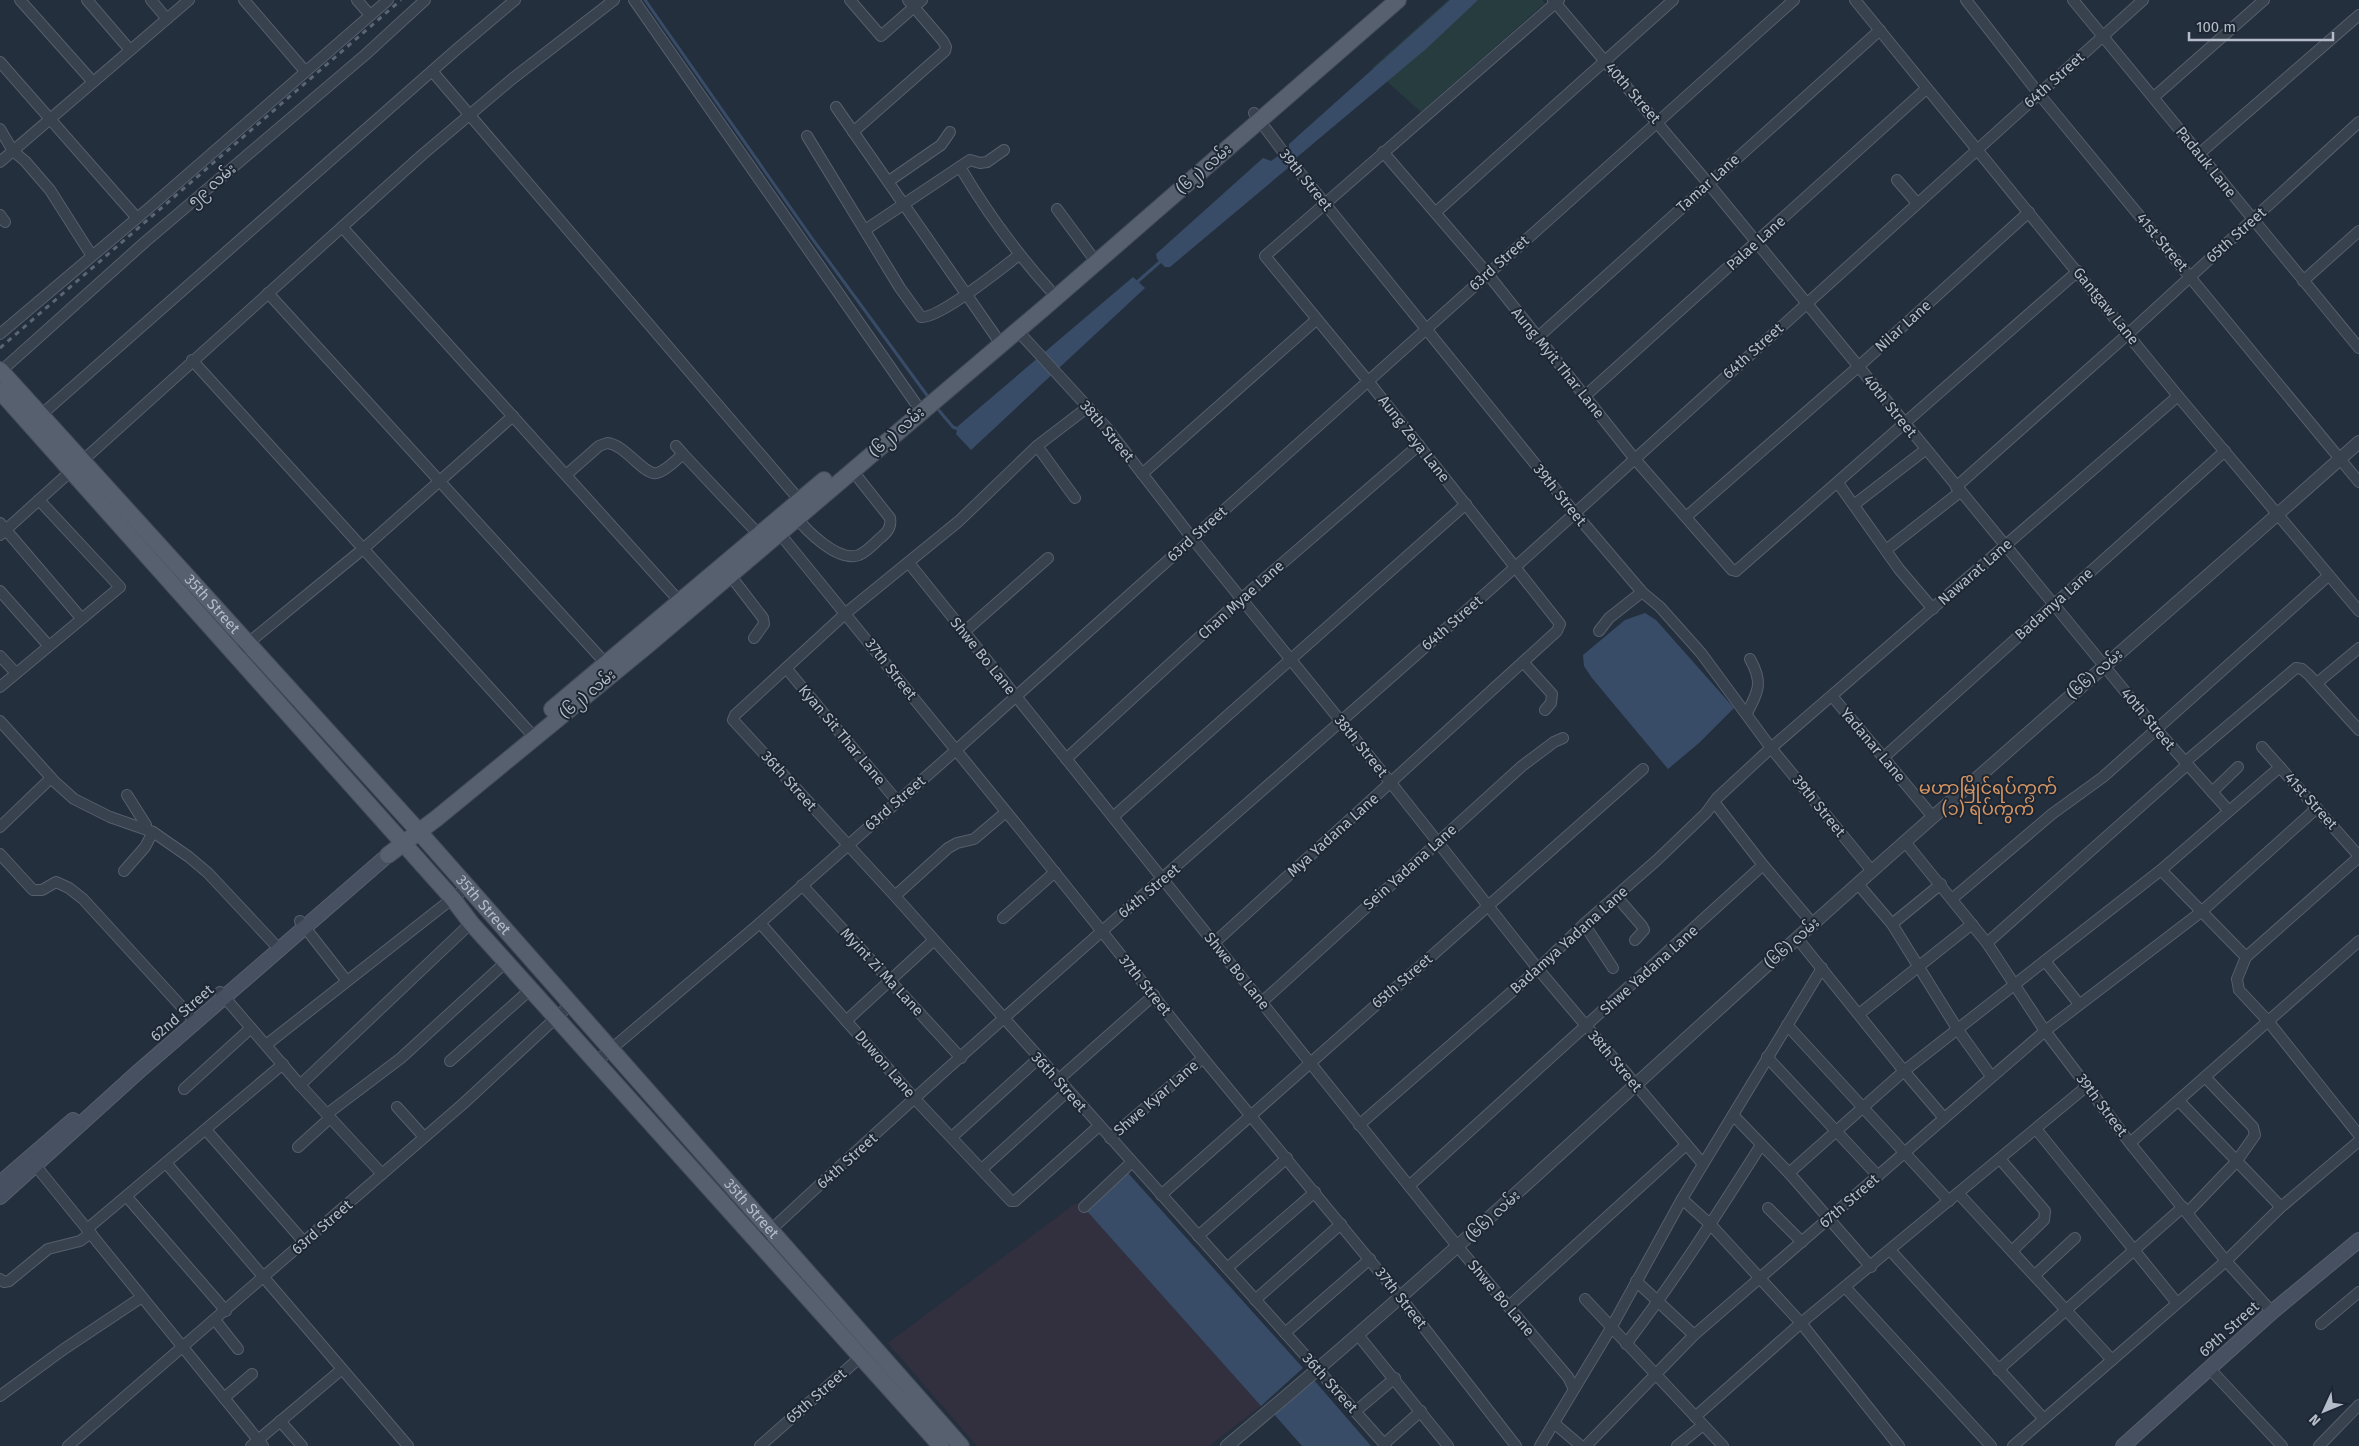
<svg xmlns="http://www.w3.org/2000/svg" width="2359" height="1446" font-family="'Fira Sans','Noto Sans Myanmar',sans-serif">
<rect width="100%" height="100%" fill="#242f3e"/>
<path fill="#32303f" d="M1076,1203l10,7 175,196 -52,40h-232l-89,-103z"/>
<path fill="#263c3f" d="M1448,0h94l3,3 -124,109 -49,-44z"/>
<g fill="#394c67">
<path d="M1450,0h28l-52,49 -130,109 -7,-9v-5z"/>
<path d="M1278,156l10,12 -118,99h-5l-8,-8 -1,-5 107,-96 8,3z"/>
<path d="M1133,277l12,11 -174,162 -15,-16 2,-8z"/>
<path d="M1645,613l11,7 78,88 -35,35 -31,26 -76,-91 -8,-12 -1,-11 42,-35z"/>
<path d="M1128,1173l175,195 -42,38 -175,-196z"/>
<path d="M1313,1379l58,67h-69l-29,-33z"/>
</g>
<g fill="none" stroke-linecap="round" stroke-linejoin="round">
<g stroke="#394c67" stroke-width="3">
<path d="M645,0l166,237 118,161"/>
<path d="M1136,283l25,-22"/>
<path d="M936,407l17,20 7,3"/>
</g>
<defs>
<g id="minor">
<path d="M20,0l73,82"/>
<path d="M87,0l43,50"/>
<path d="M151,0l16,19"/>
<path d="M244,0l61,71"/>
<path d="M357,0l13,15"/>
<path d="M634,0l282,404"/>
<path d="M850,0l31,36 41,-36"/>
<path d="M1553,0l155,183 448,546 73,82"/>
<path d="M1855,0l323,396 181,215"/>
<path d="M1966,0l73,94 320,388"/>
<path d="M2073,0l286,348"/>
<path d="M0,62l137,156"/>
<path d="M432,71l370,432"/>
<path d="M2154,97l110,-97"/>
<path d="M836,107l165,237"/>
<path d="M1254,113l30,40 290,359 68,80 18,15 41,46 70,95 101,123"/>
<path d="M0,129l13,22 12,10 25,29 42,66"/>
<path d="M853,132l92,-81 1,-4 -3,-6 -35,-41"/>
<path d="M807,136l93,152 21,29c18,2 81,-49 98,-62"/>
<path d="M1383,152l104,121 147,185 98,112 4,1 342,-300"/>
<path d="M2199,154l160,-139"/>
<path d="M0,162l189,-162"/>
<path d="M960,167c26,44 55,84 89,122"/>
<path d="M1897,180l20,23"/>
<path d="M889,181l52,-36 9,-13"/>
<path d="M1057,209l34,46"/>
<path d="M1436,212l237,-212"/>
<path d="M0,215l5,7"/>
<path d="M342,227l340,377"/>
<path d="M865,230l105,-70 10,3 7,-1 17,-12"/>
<path d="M2303,281l56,-50"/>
<path d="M268,293l341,374"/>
<path d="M1017,330l89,97 86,111 199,245 147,186 165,195"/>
<path d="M0,334l149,-126 239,-208"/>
<path d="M1537,338l343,-308"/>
<path d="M192,360l343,378"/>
<path d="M0,372l145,-130 220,-187 60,-55"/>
<path d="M1585,396l341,-307"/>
<path d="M1088,407l-51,39 -78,75 -113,92 -111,102 -2,5 162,176 491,550"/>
<path d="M41,415l416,-366 58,-49"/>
<path d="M676,446l7,8"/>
<path d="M1037,446l38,52"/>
<path d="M1142,474l174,-154"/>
<path d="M566,475l33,-29 8,-3c18,1 37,33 50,30 9,-2 19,-13 26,-19l80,85"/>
<path d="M1838,483l61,86 34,40"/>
<path d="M1956,487l172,-153 231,-212"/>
<path d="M1855,504l70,-54"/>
<path d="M795,516c11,14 43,47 64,39 7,-3 13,-9 19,-15 7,-6 14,-11 12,-22l-38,-48"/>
<path d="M1686,517l172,-150 171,-155"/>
<path d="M0,523l81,95"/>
<path d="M776,529l245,301 182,228 198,240 115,148"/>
<path d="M0,535l422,-380 90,-76 102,-79"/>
<path d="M1886,550l74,-58"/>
<path d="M909,563l549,684 110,130 6,12"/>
<path d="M730,575l33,43 1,6 -10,14"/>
<path d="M0,591l48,54"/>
<path d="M1599,631l10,-13 33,-26"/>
<path d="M964,632l84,-74"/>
<path d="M236,653l127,-104 150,-133"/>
<path d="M0,656l16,17"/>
<path d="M1523,662l29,32 -1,9 -6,7"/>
<path d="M786,668l111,133"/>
<path d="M2317,683l42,-35"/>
<path d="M0,687l120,-100 -81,-87"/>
<path d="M1832,696l101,121"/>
<path d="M1747,713c12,-23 16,-31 3,-54"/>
<path d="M0,721l55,61 19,17 36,18 43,15 36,25 19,16 72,77"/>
<path d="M2262,747l97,109"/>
<path d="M1883,758l342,-307"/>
<path d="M1066,759l175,-160 178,-154"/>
<path d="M2185,762l111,-94 6,1 7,6 50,55"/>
<path d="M2212,792l26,-25"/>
<path d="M127,795l19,30"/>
<path d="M1714,802l49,63"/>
<path d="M1113,817l353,-313"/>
<path d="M0,827l51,-49"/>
<path d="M1905,842l82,101 58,88 88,116 93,114 46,51"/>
<path d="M0,854l33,36h9l14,-8 13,6 14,11 108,118"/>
<path d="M2161,870l85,87 113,-100"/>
<path d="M124,871l21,-24 8,-15"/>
<path d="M1858,884l34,40 66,106 33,46"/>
<path d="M802,885l159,173"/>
<path d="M895,896l53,-48 9,-5 17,-4 32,-27"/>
<path d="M1616,896l26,30 2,4 -9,10"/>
<path d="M1952,899l100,-85 51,-37 225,-201"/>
<path d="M1003,918l52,-46"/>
<path d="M300,921l46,59"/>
<path d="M760,923l155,176 96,102h4l84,-75"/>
<path d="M1584,924l29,44"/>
<path d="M1892,924l49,-40"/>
<path d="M1797,938l107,133 40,47"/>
<path d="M1214,943l343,-312 3,-7 -192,-243 -103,-125 294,-256"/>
<path d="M1987,943l200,-178"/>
<path d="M2246,957l-9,22 2,11 29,31 91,114"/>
<path d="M2045,961l34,43"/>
<path d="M220,992l80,93 82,89"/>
<path d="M1262,1002l260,-236 32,-24 9,-4"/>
<path d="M1859,1014l113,-90"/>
<path d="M846,1021l87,-80"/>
<path d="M1787,1025l162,176"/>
<path d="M266,1045l201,-158"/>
<path d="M1767,1057l111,119"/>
<path d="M450,1061l81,-72"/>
<path d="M596,1062l164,-139 195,-172 839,-751"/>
<path d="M1058,1080l96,-85"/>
<path d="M300,1085l171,-162"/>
<path d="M184,1089l67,-61"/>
<path d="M2179,1101l102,106"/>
<path d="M397,1107l27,30"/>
<path d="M327,1114l74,-56 106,-97"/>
<path d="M1733,1115l56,58 82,94"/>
<path d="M1359,1125l179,-156 46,-45 73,-64 49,-47 11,-15 54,-50 407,-352"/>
<path d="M2036,1129l141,174"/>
<path d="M206,1130l98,112"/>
<path d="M952,1137l87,-79"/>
<path d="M1110,1138l93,-80"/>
<path d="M2130,1143l229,-202"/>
<path d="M298,1147l32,-29"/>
<path d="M2000,1159l45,52 -1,9 -32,31"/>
<path d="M31,1160l232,286"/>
<path d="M166,1163l242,283"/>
<path d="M982,1169l86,-78"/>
<path d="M1789,1173l115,-102 257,-201 119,-103"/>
<path d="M1409,1186l354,-321 50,59"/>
<path d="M1958,1193l154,167"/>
<path d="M1161,1195l482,-426"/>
<path d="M127,1197l99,114"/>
<path d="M1682,1199l29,26 90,98 98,123"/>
<path d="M1084,1207l48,-45"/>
<path d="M1768,1208l34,34"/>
<path d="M2188,1212l48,-50 19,-27 -2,-8 -48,-50"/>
<path d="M87,1229l196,-165"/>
<path d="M1198,1236l89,-78"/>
<path d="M758,1242c246,-230 503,-448 754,-672 211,-189 420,-381 631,-570"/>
<path d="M1890,1250l154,169"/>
<path d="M1227,1268l88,-76"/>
<path d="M2035,1275l40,-37"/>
<path d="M0,1279l4,3 5,-1 39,-32 32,-8 11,-8"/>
<path d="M1636,1281l58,54"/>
<path d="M1845,1287l146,159"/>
<path d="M1585,1299l138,147"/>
<path d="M1255,1300l86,-76"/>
<path d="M1509,1306l177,-161"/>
<path d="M215,1320l23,29"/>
<path d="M2321,1324l38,-32"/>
<path d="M1285,1333l85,-74"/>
<path d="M1358,1335l90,111"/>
<path d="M1626,1344c49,-64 92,-131 135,-199"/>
<path d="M2209,1368l73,78"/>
<path d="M1998,1370l185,-163"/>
<path d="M0,1396l64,-47 78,-52"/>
<path d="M224,1398l28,-24"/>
<path d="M1356,1411l39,-33"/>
<path d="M1695,1417l106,-94 286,-237"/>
<path d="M280,1421l22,25"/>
<path d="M1555,1424l26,22"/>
<path d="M1384,1444l37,-33"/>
<path d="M68,1446l396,-343 108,-100"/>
<path d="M251,1446l90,-76"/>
<path d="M760,1446l104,-92"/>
<path d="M1540,1446l71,-118 71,-129 140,-231"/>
<path d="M1586,1446l108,-111 351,-304 156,-119 116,-104"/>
<path d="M1677,1446l26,-21"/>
<path d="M2013,1446l213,-185 55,-54 78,-66"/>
<path d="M2319,1446l40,-41"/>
</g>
<path id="tertiary" d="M1227,1446c195,-162 379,-336 568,-506 186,-168 377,-331 564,-498"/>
<g id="secondary">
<path d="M0,1183l73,-63"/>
<path d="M0,1197l138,-125 250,-217"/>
<path d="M2123,1446l149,-134 87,-72"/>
</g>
<g id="primary">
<path id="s1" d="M0,370l413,455 548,621"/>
<path d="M0,391l453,508 18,24 470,523"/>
<path d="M552,709l272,-229"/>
<path d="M388,855l49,-37 212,-174 395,-336 354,-308"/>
</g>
</defs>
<use href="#minor" stroke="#565f6c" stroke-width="12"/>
<use href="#tertiary" stroke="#565f6c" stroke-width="14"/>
<use href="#secondary" stroke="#565f6c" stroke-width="16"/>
<use href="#primary" stroke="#414a57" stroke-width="18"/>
<use href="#minor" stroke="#38414e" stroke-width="10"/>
<use href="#tertiary" stroke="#38414e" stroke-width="12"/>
<use href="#secondary" stroke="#465061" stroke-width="14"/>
<use href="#primary" stroke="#56606e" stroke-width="16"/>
<path stroke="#5a6575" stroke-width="3" stroke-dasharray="5 5" stroke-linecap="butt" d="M0,348l401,-348"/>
</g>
<g text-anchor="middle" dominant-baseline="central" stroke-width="4" stroke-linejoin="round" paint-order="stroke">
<g font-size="15" fill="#b4bcc9" stroke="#1d2633">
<text transform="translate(2054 80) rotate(-42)">64th Street</text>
<text transform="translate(1633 93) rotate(49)">40th Street</text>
<text transform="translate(2206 162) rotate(51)">Padauk Lane</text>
<text transform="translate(1204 169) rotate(-41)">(၆၂) လမ်း</text>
<text transform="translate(1306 180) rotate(51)">39th Street</text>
<text transform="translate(1708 183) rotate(-42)">Tamar Lane</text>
<text transform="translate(212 185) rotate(-40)">၅၉ လမ်း</text>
<text transform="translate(2236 235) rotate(-42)">65th Street</text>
<text transform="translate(2162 242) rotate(50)">41st Street</text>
<text transform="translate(1756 243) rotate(-42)">Palae Lane</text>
<text transform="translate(1499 263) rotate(-42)">63rd Street</text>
<text transform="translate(2106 306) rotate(51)">Gantgaw Lane</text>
<text transform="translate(1903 326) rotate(-42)">Nilar Lane</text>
<text transform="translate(1753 351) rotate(-42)">64th Street</text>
<text transform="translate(1558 363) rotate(51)">Aung Myit Thar Lane</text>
<text transform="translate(1890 406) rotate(51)">40th Street</text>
<text transform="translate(1107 431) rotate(50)">38th Street</text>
<text transform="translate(897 432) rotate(-41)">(၆၂) လမ်း</text>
<text transform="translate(1414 439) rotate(52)">Aung Zeya Lane</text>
<text transform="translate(1560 495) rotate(51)">39th Street</text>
<text transform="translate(1197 534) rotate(-42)">63rd Street</text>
<text transform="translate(1975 572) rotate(-41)">Nawarat Lane</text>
<text transform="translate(1241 600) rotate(-42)">Chan Myae Lane</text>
<text stroke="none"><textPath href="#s1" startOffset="316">35th Street</textPath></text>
<text transform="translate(2054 604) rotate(-42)">Badamya Lane</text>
<text transform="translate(1452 623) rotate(-41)">64th Street</text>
<text transform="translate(983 656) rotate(51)">Shwe Bo Lane</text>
<text transform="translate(891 669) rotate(52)">37th Street</text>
<text transform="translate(2095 674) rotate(-41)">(၆၆) လမ်း</text>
<text transform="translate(588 694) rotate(-40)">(၆၂) လမ်း</text>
<text transform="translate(2148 719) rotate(50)">40th Street</text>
<text transform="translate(842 735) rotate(50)">Kyan Sit Thar Lane</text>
<text transform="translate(1873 745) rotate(50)">Yadanar Lane</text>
<text transform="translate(1361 746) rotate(51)">38th Street</text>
<text transform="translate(789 781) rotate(48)">36th Street</text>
<text transform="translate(2311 801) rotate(48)">41st Street</text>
<text transform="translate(895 803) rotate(-41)">63rd Street</text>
<text transform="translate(1819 806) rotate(51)">39th Street</text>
<text transform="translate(1333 835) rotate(-42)">Mya Yadana Lane</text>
<text transform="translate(1410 867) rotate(-42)">Sein Yadana Lane</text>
<text transform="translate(1149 891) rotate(-40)">64th Street</text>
<text stroke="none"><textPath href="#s1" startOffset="721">35th Street</textPath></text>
<text transform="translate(1569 940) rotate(-42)">Badamya Yadana Lane</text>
<text transform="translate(1792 943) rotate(-42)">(၆၆) လမ်း</text>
<text transform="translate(1649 970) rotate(-42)">Shwe Yadana Lane</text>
<text transform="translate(1237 971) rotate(51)">Shwe Bo Lane</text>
<text transform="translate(882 972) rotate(47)">Myint Zi Ma Lane</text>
<text transform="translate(1402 981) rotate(-41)">65th Street</text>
<text transform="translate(1145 985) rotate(51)">37th Street</text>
<text transform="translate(182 1013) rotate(-41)">62nd Street</text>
<text transform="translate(1615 1061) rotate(50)">38th Street</text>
<text transform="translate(885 1064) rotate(49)">Duwon Lane</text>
<text transform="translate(1059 1082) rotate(48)">36th Street</text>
<text transform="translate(1156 1098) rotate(-41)">Shwe Kyar Lane</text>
<text transform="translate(2102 1105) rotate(53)">39th Street</text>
<text transform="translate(847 1161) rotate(-42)">64th Street</text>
<text transform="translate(1849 1201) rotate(-41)">67th Street</text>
<text stroke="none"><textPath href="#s1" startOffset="1126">35th Street</textPath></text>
<text transform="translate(1493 1216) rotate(-43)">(၆၆) လမ်း</text>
<text transform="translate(322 1227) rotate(-41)">63rd Street</text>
<text transform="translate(1401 1298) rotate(52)">37th Street</text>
<text transform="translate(1501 1298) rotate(50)">Shwe Bo Lane</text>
<text transform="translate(2229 1329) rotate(-42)">69th Street</text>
<text transform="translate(1330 1383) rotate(48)">36th Street</text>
<text transform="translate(816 1396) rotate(-41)">65th Street</text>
</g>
<g font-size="18" fill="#d59563" stroke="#1d2633">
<text x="1988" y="788">မဟာမြိုင်ရပ်ကွက်<tspan x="1988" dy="21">(၁) ရပ်ကွက်</tspan></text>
</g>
</g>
<g transform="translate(2324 1411) rotate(226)" stroke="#1d2633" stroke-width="4" paint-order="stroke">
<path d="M0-4L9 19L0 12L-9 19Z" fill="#b4bcc9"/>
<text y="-8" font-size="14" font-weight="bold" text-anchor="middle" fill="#b4bcc9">N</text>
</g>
<path d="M2189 32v8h144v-8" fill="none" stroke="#b4bcc9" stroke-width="2.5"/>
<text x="2196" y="32" font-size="15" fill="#b4bcc9" stroke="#1d2633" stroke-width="4" paint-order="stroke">100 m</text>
</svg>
